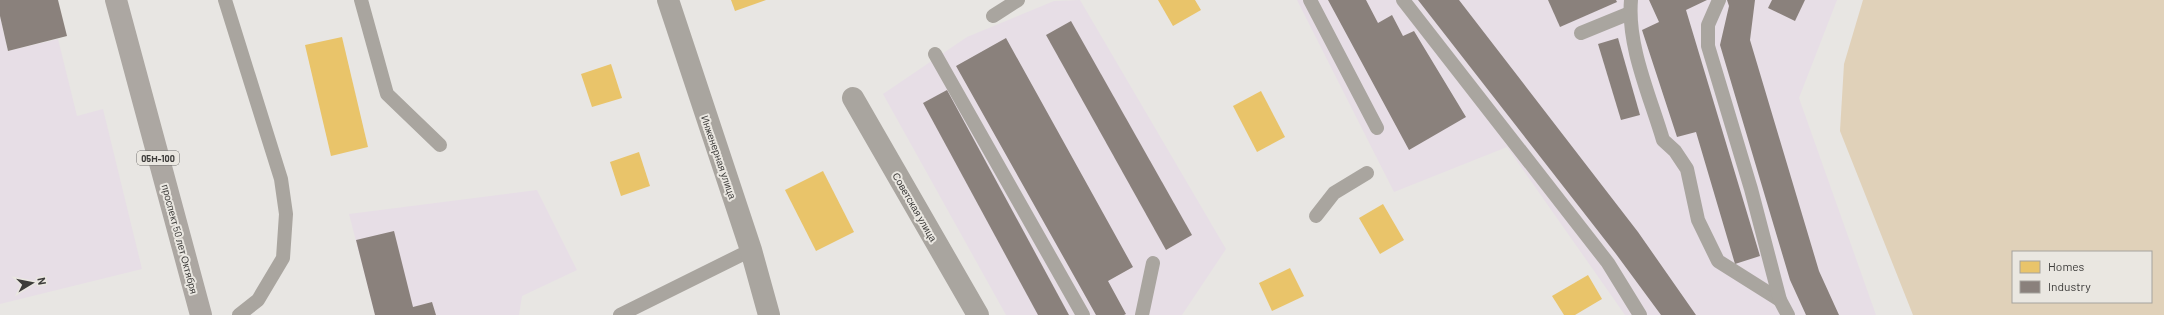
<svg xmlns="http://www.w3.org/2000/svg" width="2164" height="315" font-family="Barlow,sans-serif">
<rect width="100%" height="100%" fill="#e8e6e3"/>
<g fill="#e7dee6">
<path d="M1080,0l146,249 -44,66h-176l-123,-221 84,-57 87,-36z"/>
<path d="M1297,0h540l-38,98 77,217h-251l-118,-168 -113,45z"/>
<path d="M0,16l8,35 50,-12 19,77 26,-7 39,160 -142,35z"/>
<path d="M537,190l40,80 -55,26 -3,19h-144l-26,-101z"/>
</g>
<path fill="#e0d1b9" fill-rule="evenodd" d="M1863,0h301v315h-251l-73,-184 4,-67zM2013,252h138v50h-138z"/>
<g fill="#e9c46a">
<path d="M731,0h35l-31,11z"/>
<path d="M1158,0h37l6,10 -28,16z"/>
<path d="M342,37l26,110 -37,9 -26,-111z"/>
<path d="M611,64l11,34 -30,9 -11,-33z"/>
<path d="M1261,91l24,46 -28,15 -24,-46z"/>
<path d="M639,152l11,34 -29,10 -11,-34z"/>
<path d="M823,171l31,61 -38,19 -31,-61z"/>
<path d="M1383,204l21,36 -24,14 -21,-36z"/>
<path d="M1290,268l14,28 -32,15 -13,-28z"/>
<path d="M1588,275l14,24 -27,16h-11l-12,-19z"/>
</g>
<g fill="#8a817c">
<path d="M0,0h58l9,36 -59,15 -8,-35z"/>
<path d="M1328,0h38l12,23 14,-8 11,21 11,-5 52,86 -57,33z"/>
<path d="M1418,0h41l179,232 58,83h-35l-45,-61z"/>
<path d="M1548,0h68l1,2 -57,25z"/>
<path d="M1649,0h58l-21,10 74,246 -25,8 -39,-132 -19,5 -35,-107 17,-8z"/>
<path d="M1727,0h28l-5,40 69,231 20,44h-33l-16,-35 -70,-235 9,-39z"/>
<path d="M1772,0h33l-10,21 -27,-13z"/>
<path d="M1071,21l121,214 -26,15 -120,-215z"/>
<path d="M1006,38l127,229 -25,14 18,33 -2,1h-28l-140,-249z"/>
<path d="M1618,38l22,77 -19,5 -23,-76z"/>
<path d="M947,90l122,225h-31l-115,-212z"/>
<path d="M394,231l19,76 19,-5 4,13h-61l-19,-75z"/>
</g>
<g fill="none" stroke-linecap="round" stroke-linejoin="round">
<g stroke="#a9a59f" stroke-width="14">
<path d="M225,0l56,179 5,35 -3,44 -25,42 -19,15"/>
<path d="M361,0l26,94 53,51"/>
<path d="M1310,0l67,128"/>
<path d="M1403,0l205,263 32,52"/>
<path d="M1631,0c-4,46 19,96 32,140l12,11 12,18 11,51 20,41 62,39"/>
<path d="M1719,0l-11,25v21l43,143 29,111 8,15"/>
<path d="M993,16l25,-16"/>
<path d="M1581,33l49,-20"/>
<path d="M935,54l148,261"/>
<path d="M1316,216l18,-23 33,-20"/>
<path d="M620,315l131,-65"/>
<path d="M1142,315l11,-52"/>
</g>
<g stroke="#a9a59f" stroke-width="22">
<path d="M668,0l83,250 18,65"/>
<path d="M853,98l125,217"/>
</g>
<path stroke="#aca7a2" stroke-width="22" d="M116,0l85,315"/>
</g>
<g text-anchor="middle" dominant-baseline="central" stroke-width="4" stroke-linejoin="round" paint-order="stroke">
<rect fill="#eae7e1" stroke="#716f6c" stroke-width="1" x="137" y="151" width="42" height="14" rx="3"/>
<g font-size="9" font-weight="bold" fill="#3d3c3a">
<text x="158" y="158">05Н-100</text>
</g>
<g font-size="10" fill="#3d3c3a" stroke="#eae7e1">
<text transform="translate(719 157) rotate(71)">Инженерная улица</text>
<text transform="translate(915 207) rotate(60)">Советская улица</text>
<text transform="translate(180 239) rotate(75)">проспект 50 лет Октября</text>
</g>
</g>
<rect x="2012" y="251" width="140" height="52" fill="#eae7e1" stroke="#a5a39e"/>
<rect x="2020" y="261" width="20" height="12" fill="#e9c46a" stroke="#a5a39e"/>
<text x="2048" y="271" font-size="12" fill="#3d3c3a">Homes</text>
<rect x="2020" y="281" width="20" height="12" fill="#8a817c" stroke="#a5a39e"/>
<text x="2048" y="291" font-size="12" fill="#3d3c3a">Industry</text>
<g transform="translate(32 283) rotate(80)" stroke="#eae7e1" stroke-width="3" paint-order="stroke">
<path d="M0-3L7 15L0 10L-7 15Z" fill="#3d3c3a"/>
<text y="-6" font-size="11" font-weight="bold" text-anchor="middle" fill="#3d3c3a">N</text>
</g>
</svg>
